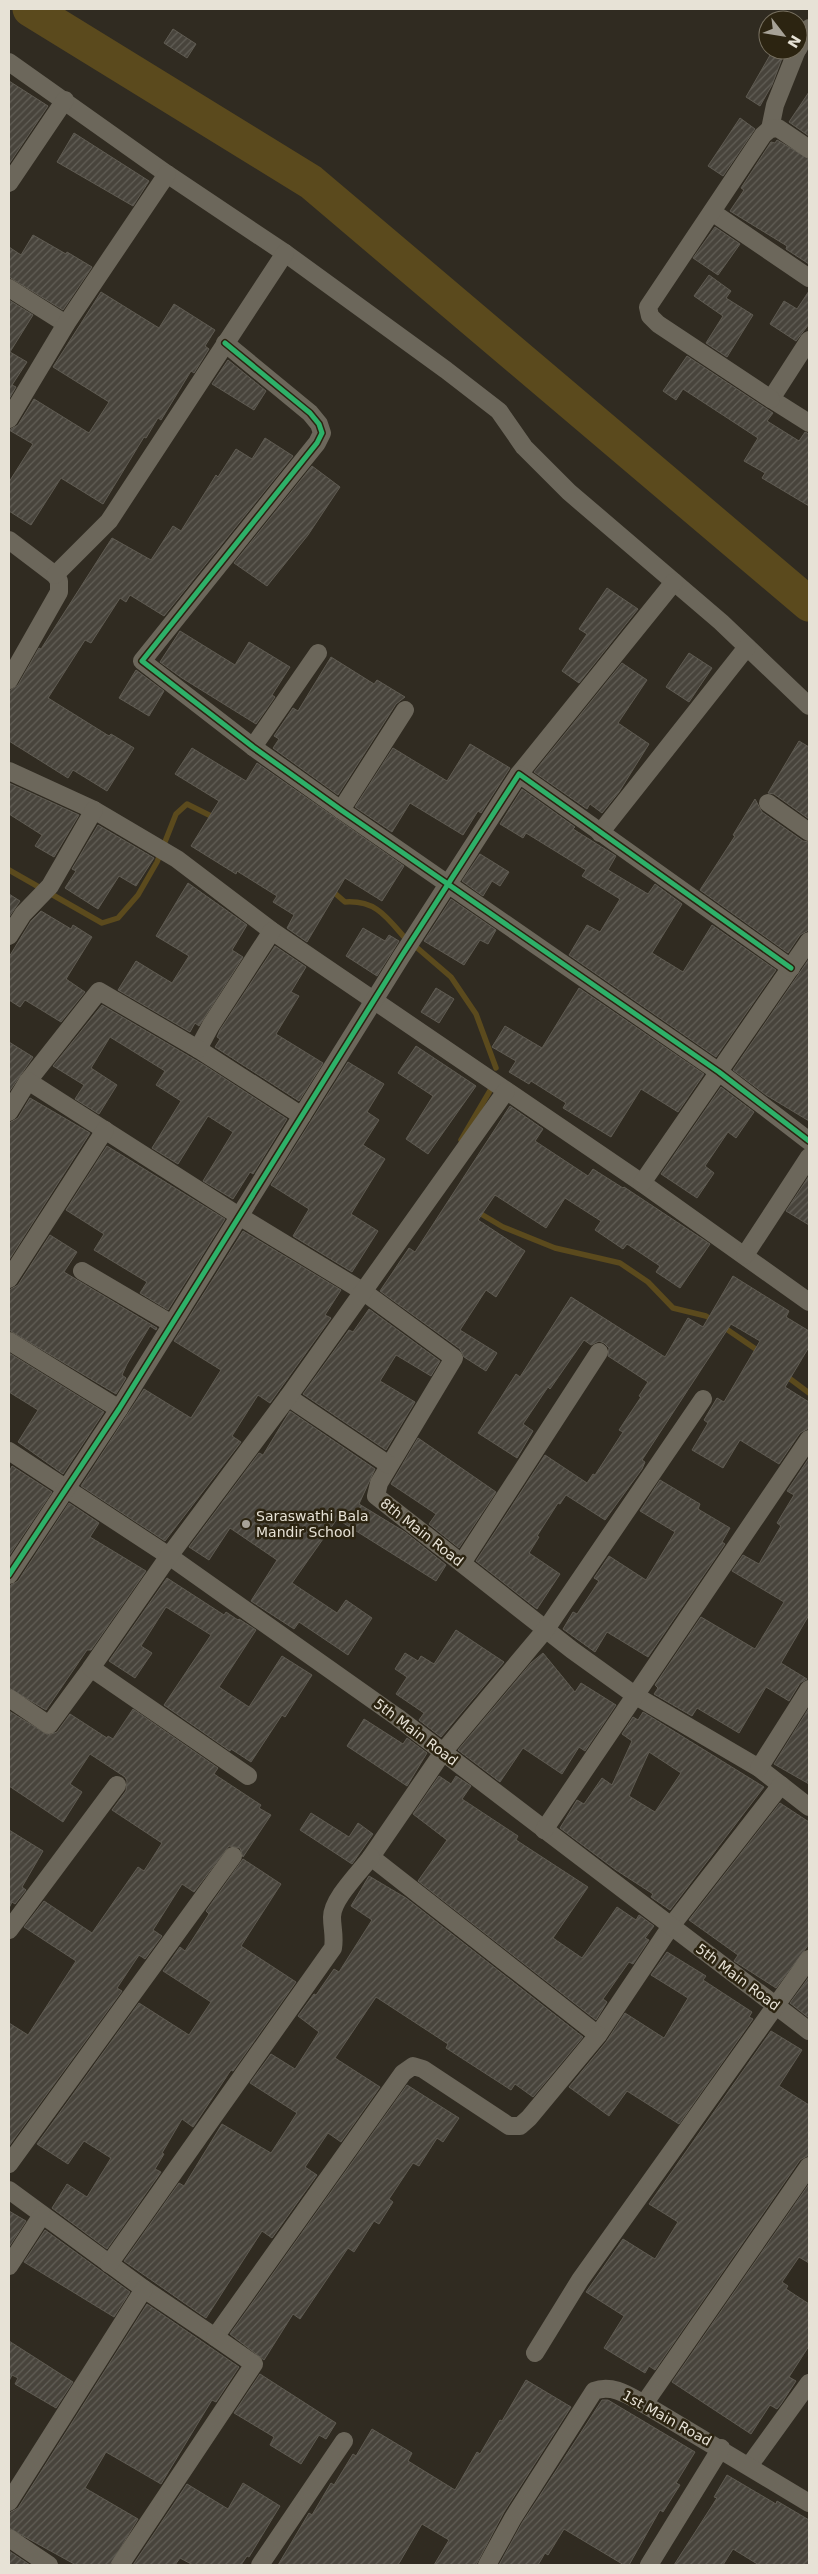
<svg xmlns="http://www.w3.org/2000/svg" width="818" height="2574" font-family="'DejaVu Sans',sans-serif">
<defs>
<pattern id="building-hatch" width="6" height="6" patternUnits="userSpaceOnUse" patternTransform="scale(1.25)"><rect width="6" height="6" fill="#48443c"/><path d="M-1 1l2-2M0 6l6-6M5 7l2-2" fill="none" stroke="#625f57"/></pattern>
</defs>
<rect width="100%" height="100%" fill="#302b21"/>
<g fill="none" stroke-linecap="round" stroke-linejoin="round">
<g stroke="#5b4a1d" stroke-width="5.5">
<path d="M9,870l93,53 16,-5 20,-23 19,-33 19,-48 11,-10 28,14"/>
<path d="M330,889l15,13c30,-2 41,14 59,35"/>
<path d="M415,946l36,31 25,37 20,54"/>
<path d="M461,1140l30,-51"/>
<path d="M476,1211l27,16 52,21 65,15 28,19 25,26 33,8 8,5"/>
<path d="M722,1326l38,26"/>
<path d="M785,1375l24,18"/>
</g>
<path stroke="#5b4a1d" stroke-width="35" d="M30,9l281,173 498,422"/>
</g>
<g fill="url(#building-hatch)" stroke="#5f5b52" fill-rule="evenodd">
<path d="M173,29l23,15 -9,14 -23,-15z"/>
<path d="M773,50l11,3 -12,32 -12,21 -14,-9z"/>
<path d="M9,81l39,25 -39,58z"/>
<path d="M809,92v44l-20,-14z"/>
<path d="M740,118l15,11 -32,47 -15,-10z"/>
<path d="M74,133l75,48 -16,25 -76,-44z"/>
<path d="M777,140l32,19v105l-23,-15 1,-3 -57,-35 14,-21 -3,-2 30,-46 4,1z"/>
<path d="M715,227l25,17 -22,31 -25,-17z"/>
<path d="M33,235l33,19 1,-2 25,15 -29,43 -54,-33v-30l12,8z"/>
<path d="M709,275l22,16 -5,7 27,17 -26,42 -21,-14 17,-27 -29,-20z"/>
<path d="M809,291v33l-13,17 -26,-17 14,-23 13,8z"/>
<path d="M101,292l58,36 15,-24 41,26 -10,16 4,3 -15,24 -3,-2 -30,49 -3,-2 -12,20 -2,-1 -41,67 -42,-26 -30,47 -22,-14v-29l24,-38 -24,-14 9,-5 16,-26 55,34 20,-31 -56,-35z"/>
<path d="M9,300l24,15 -23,37 17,10 -15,23 4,2 -7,12z"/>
<path d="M687,356l86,57 -6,8 32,20 6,-9 4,2v72l-47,-28 3,-5 -21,-12 14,-23 -75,-49 -7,11 -13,-9z"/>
<path d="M228,360l38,31 -12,19 -42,-26z"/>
<path d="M265,438l28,18 -129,160 -34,-21 -4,7 -6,-4 -29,45 -6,-3 -37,58 61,38 2,-2 23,14 -27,43 -34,-21 -5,8 -59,-37v-50l9,-6 21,-37 2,1 71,-111 39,22 22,-34 8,5 35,-56 2,2 18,-28 16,10z"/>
<path d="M312,466l28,21 -32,48 -41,51 -33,-23z"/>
<path d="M607,588l31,21 -59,74 -17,-12 25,-37 -8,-5z"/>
<path d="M180,631l55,34 14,-23 41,25 -18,28 3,2 -19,27 -74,-46 -22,-16z"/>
<path d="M689,653l23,15 -23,34 -23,-15z"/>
<path d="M331,657l43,27 3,-4 28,17 -9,7 -58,91 -65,-47 6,-9 -5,-3 19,-28 5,3z"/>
<path d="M622,663l25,17 -29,43 31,21 -30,48 -17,21 -12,-9 -3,5 -53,-37z"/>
<path d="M136,670l28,21 -15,25 -30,-18z"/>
<path d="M799,741l10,6v72l-35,-25 -6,-1z"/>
<path d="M470,744l40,24 -29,45 -3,-2 -15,24 -53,-32 -18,29 -37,-25 38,-59 54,33z"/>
<path d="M192,748l54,33 11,-18 147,103 -22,35 -37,-23 -38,64 -20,-14 7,-13 -21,-13 4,-6 -40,-25 -1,3 -45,-28 28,-45 -44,-27z"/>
<path d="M9,783l70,32 -25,42 -19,-11 7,-11 -33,-21z"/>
<path d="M522,789l53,38 -2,2 43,27 -8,14 40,24 7,-10 27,20 -30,49 31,19 29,-47 64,45 -60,87 -147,-102 18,-30 13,7 20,-33 -38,-23 4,-6 -60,-37 -3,5 -23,-14z"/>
<path d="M755,799l7,13 41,29 6,1v88l-9,5 -12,18 -88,-63 35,-54 -2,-1z"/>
<path d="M98,825l56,33 -18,28 -17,-10 -21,33 -33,-21 11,-17 -4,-2z"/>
<path d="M480,854l29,18 -9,14 -8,-5 -9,15 -21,-15z"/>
<path d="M188,883l59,42 -15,25 11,7 -44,69 -4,-3 -5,9 -72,-42 18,-29 36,22 17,-27 -33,-20z"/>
<path d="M9,894l11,7 -11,16z"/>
<path d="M451,899l45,31 -8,14 -8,-4 -16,25 -40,-24z"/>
<path d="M41,911l30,18 2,-4 19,12 -26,42 19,13 -24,30 -36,-22 -5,7 -11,-7v-43l22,-36z"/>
<path d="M363,928l22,13 4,-6 10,6 -22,35 -31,-20z"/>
<path d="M275,946l31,21 -15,25 8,4 -23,38 47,29 -24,38 -84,-54 5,-8 -3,-2 3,-7z"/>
<path d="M809,959v162l-43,-26 -33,-25z"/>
<path d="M436,988l18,11 -15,24 -18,-11z"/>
<path d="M579,988l125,86 -26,38 -37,-23 -30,48 -48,-29 3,-5 -35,-22 -2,3 -20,-12 7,-11 -24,-14 13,-21 37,22z"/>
<path d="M102,1005l102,60 83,54 -34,55 -3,-2 -17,27 -30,-18 30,-49 -25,-16 -30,48 -26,-16 29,-47 -25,-16 9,-14 -55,-34 -19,31 26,17 -18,29 -24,-15 9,-14 -31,-19z"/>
<path d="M9,1042l24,15 -24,35z"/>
<path d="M416,1046l60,40 -48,68 -22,-15 27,-43 -35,-23z"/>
<path d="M348,1062l36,22 -17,28 12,8 -16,25 22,14 -34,55 27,17 -26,41 -59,-36 16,-27 -38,-24z"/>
<path d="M721,1087l33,25 -18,26 -8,-6 -23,34 9,7 -17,25 -36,-24z"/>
<path d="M30,1098l60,35 -81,127v-137l9,-5z"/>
<path d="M510,1106l33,23 -8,12 53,35 5,-7 30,19 1,-1 86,57 -30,44 -24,-16 4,-6 -33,-22 -4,5 -28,-19 6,-9 -36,-23 -19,30 -51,-33 -17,25 47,31 -29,46 -10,-7 -26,40 37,23 -11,18 -22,-14 -4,-8 -80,-58 29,-43 6,4z"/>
<path d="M107,1146l118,73 -57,91 -28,-17 7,-11 -53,-32 10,-16 -38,-24z"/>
<path d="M809,1176v49l-23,-14z"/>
<path d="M243,1231l98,59 -16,25 6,3 -61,85 -12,-8 -26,41 9,6 -76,99 -84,-55 63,-97 47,29 30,-48 -47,-29z"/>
<path d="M50,1235l27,17 -13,20 93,56 -1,2 -6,-4 -23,38 -5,11 4,3 -10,16 -107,-64v-40l9,-5z"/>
<path d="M733,1276l56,35 -3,6 23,14v16l-24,40 24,15v26l-9,5 -21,31 -39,-24 -17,28 -31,-18 16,-27 -4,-3 13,-22 7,4 36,-61 -29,-17 -89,136 3,2 -3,7 -37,51 -39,-25 -6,9 -2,-1 -21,33 2,1 -10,16 31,21 -23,35 -61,-48 69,-106 42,28 6,-9 2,1 28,-43 -4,-2 22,-33 -2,-1 9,-14 -40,-26 1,-8 -5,-5 -5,-2 -8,4 -7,-5 -34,49 -2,-2 -25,37 10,7 -16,27 -39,-25 38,-59 4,3 51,-80 94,60 23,-39 15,9z"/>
<path d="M369,1309l71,52 -9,15 -35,-21 -16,26 35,21 -29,48 -83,-56 46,-64 4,2z"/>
<path d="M9,1353l95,59 -41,62 -45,-32 20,-32 -29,-18z"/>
<path d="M290,1411l85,58 -16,35 46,28 41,33 -10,16 -99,-62 -45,64 45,30 9,-13 26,18 -24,37 -49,-33 -5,7 -43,-28 26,-41 -47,-32 -21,32 -20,-13 70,-94 4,2z"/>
<path d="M418,1438l78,54 -37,56 -30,-24 7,-10 -45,-30z"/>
<path d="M809,1458v157l-28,48 26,16 -7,4 -11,18 -23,-14 -27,46 -42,-25 -5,8 -38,-22 4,-6 -3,-3 46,-68 54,32 29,-47 -52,-31 11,-16 16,9 22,-38 -4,-3 17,-28 -7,-4z"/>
<path d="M12,1466l40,26 -43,64v-84z"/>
<path d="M660,1480l40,24 -2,5 32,19 -8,14 3,2 -77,113 -41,-25 -12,20 -32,-23 10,-17 4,2 22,-33 -5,-3 15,-22 37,24 29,-48 -35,-21z"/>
<path d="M69,1503l30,20 -9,14 56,34 -55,79h-4l-41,60 -37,-22v-102l9,-5z"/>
<path d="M167,1578l57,37 2,-3 12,8 1,-1 17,11 -37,57 30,20 33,-51 30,19 -27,42 -3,-2 -31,47 -20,-13 -1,2 -66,-46 47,-70 -45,-28 -25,39 11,7 -17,25 -26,-17z"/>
<path d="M456,1630l48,32 -63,75 -22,-17 5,-7 -28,-19 11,-17 -12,-8 10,-16 13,8 3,-5 13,8z"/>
<path d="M543,1653l32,39 6,-9 35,22 -31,46 -6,-4 -17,27 -39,-26 -23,34 -42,-32 73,-87z"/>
<path d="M809,1708v76l-35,-20z"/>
<path d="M133,1709l85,59 -4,6 47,31 -2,3 12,7 -28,42 -3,-9 -11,-2 -35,46 -12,-8 -29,46 9,6 -17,23 -6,-4 -22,33 5,3 -113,155v-123l19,12 48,-74 -52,-34 20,-26 48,32 46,-66 6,4 18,-28 -50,-33 14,-19 1,-10 -2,-4 -35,-23 -20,30 12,8 -19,30 -54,-36v-75l39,24 9,-3 13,-18 37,24 1,-2 5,3z"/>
<path d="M643,1712l121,75 -94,123 -19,-13 2,-3 -37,-24 -56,-42 17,-28 7,4 18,-26 10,7 20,-44 -10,-7 11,-17 5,3zM649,1752l32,21 -26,39 -26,-16z"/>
<path d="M364,1719l39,25 4,-6 20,15 -20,33 -60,-40z"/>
<path d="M439,1776l12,8 5,-8 15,10 -9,13 56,37 -2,4 72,47 -35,51 29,20 35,-51 19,13 3,-5 15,11 -9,12 4,2 -16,24 -4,-2 -26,37 4,3 -11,18 -178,-139 29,-41 -34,-26z"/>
<path d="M780,1803l29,19v122l-33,44 -42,-27 4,-6 -49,-35z"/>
<path d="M311,1813l38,24 9,-14 15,11 -21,30 -52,-34z"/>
<path d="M9,1830l34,21 -21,36 4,3 -11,14 -3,-2 -3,6z"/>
<path d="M243,1859l38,25 -40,62 55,36 -63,89 -2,-1 -38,57 -11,-8 -20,34 2,1 -9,15 6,3 -54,77 -55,-41 15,-24 20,13 24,-39 -27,-17 -16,23 -31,-20 102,-141 50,32 22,-33 -48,-31 17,-24 5,4 24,-37 -3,-3z"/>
<path d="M369,1876l37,22 177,139 -50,60 -18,-13 -4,6 -65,-42 2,-4 -72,-47 -41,61 45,29 -39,55 -13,-9 -23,34 12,8 -45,63 -10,-7 -56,87 -82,-57 55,-78 5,3 38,-62 49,29 26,-40 -47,-30 21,-29 24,15 24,-37 -21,-16 16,-22 2,1 18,-26 5,3 33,-52 -21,-14z"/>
<path d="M667,1952l39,24 -3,4 49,32 -3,5 4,2 -74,105 -52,-33 -18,25 -40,-29 37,-45 19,-29 39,25 24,-40 -37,-23z"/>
<path d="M809,1977v41l-19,-15z"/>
<path d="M771,2031l31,19 -23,36 30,19v50l-9,5 -145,210 -6,-4 -4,7 -41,-25 20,-32 -38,-24 37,-53 32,20 23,-37 -29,-18z"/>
<path d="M407,2085l52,33 -16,24 -6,-4 -18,28 -6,-3 -24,36 4,3 -14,22 -5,-3 -20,31 -6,-4 -48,71 -7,-5 -29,46 -34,-26z"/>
<path d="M809,2184v79l-10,-6 -17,25 6,4 -2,3 23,15v42l-20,31 7,4 -15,23 -4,5 -7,-4 -19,29 -79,-52z"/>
<path d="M9,2211l17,10 -17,26z"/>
<path d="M45,2230l85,62 -16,25 -90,-55z"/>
<path d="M147,2304l92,63 -23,35 -4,-2 -51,84 -55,-32 -21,36 53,31 -28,46h-34l-67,-37v-15l9,-5z"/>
<path d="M9,2341l64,41 -17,26 -41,-24 3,-6 -6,-3 -3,6z"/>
<path d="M260,2374l76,49 -10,16 -7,-4 -18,29 -31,-19 4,-8 -40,-24z"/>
<path d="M526,2380l45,27 -67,105 -28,53h-42l15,-25 -27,-16 -24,41h-120l31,-52 3,2 19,-32 3,2 19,-31 3,2 16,-27 40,24 -4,8 47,29 22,-38 3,2 20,-34 2,1z"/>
<path d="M602,2400h6l87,52 -19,31 4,2 -17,27 -3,-2 -31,55h-5l-60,-36 -16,26 -3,-2 -7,12h-39l23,-42z"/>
<path d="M727,2475l49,29 1,-3 32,19v45h-50l-26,-16 -10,16h-49l43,-67 -3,-1z"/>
<path d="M243,2483l37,23 -31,51 -2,-1 -6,9h-48l-13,-7 -5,7h-42l54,-81 41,25z"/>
<path d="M9,2551l21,14h-21z"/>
</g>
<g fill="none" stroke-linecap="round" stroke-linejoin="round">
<g stroke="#6c675b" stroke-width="18">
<path d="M798,49l11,-21"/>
<path d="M9,62l158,112 118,79 161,117 53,41 25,36 45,45 152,130 88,84"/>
<path d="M770,129l5,-24 22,-55"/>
<path d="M9,183l56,-83"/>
<path d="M712,212l97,66"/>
<path d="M9,288l57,36"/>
<path d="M809,340l-38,59 38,24"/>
<path d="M225,343l85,70 9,11 3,9 -5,10 -175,218 111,86 88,63 378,262 90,69"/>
<path d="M771,399l-113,-75 -8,-8 -2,-9 115,-172 7,-6 8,-1 31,21"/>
<path d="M9,419l57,-95 101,-150"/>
<path d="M9,540l46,35 4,6v11l-50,88"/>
<path d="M55,575l54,-54 176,-268"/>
<path d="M253,747l65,-94"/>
<path d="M9,771l85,39 83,49 95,72 370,252 167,119"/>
<path d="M519,774l155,-192"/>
<path d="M768,803l41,29"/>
<path d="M341,810l64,-100"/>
<path d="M600,833l147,-186"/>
<path d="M272,931l-61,94 -13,24 104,67"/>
<path d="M9,936l14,-22 27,-28 44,-76"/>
<path d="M28,1081l71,-90 99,58"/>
<path d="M9,1112l19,-31 211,135 125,76 90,66 -75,125 -3,13 196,154 64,46 123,72 50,39"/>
<path d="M642,1183l167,-242"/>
<path d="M745,1255l64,-98"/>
<path d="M82,1271l90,53"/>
<path d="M9,1279l96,-149"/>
<path d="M9,1341l110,68"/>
<path d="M288,1397l101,68"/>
<path d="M703,1399l-157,230 -103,123 -72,105 227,178 73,-109 110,-141"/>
<path d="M9,1451l160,105 228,161 412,314"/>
<path d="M462,1563l137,-211"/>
<path d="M9,1575l110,-166 282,-452 118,-183 272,194"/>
<path d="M9,1698l40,27 42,-57"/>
<path d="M759,1768l50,-79"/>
<path d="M248,1776l-157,-108 78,-112 119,-159 218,-306"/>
<path d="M544,1830l265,-391"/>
<path d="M9,1930l108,-145"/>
<path d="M9,2164l224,-308"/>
<path d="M9,2190l135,99 71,48 188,-264 10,-7 10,3 86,57h11l9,-8 69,-83"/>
<path d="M109,2264l224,-316c2,-12 -1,-20 -1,-31 0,-18 28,-45 39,-60"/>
<path d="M9,2266l33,-51"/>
<path d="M535,2353l45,-73 229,-321"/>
<path d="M644,2404l165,-238"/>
<path d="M749,2466l60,-83"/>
<path d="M9,2502l135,-213"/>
<path d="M9,2538l40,27"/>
<path d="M120,2565l134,-201 -39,-27"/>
<path d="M260,2565l84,-124"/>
<path d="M487,2565l26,-47 81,-127c18,-7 34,4 50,13l165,99"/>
<path d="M649,2565l72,-117"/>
</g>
<defs>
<g id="cycleway">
<path d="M225,343l85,70 9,11 3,9 -5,10 -175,218 111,86 88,63 378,262 90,69"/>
<path d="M9,1575l110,-166 282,-452 118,-183 272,194"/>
</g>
</defs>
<use href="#cycleway" stroke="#2c2411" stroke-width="8"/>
<use href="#cycleway" stroke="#2db169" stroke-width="5"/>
</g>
<circle fill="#a7a297" stroke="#2c2411" stroke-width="2" cx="246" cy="1524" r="5"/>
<g text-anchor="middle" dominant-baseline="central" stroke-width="5" stroke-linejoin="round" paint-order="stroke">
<g font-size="14" fill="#e7e2d6" stroke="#2c2411" text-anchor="start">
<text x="256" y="1516">Saraswathi Bala<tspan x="256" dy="16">Mandir School</tspan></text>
</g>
<g font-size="14" fill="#e7e2d6" stroke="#2c2411">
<text transform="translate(422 1532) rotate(38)">8th Main Road</text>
<text transform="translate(416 1732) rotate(37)">5th Main Road</text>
<text transform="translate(738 1977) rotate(37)">5th Main Road</text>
<text transform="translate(667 2418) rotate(29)">1st Main Road</text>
</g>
</g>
<rect width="818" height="2574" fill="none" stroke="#e7e2d6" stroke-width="20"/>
<g transform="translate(783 35) rotate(121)"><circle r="24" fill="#2c2411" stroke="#777060"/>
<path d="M0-4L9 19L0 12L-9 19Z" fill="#a7a297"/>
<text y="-8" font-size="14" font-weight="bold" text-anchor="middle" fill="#e7e2d6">N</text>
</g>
</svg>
